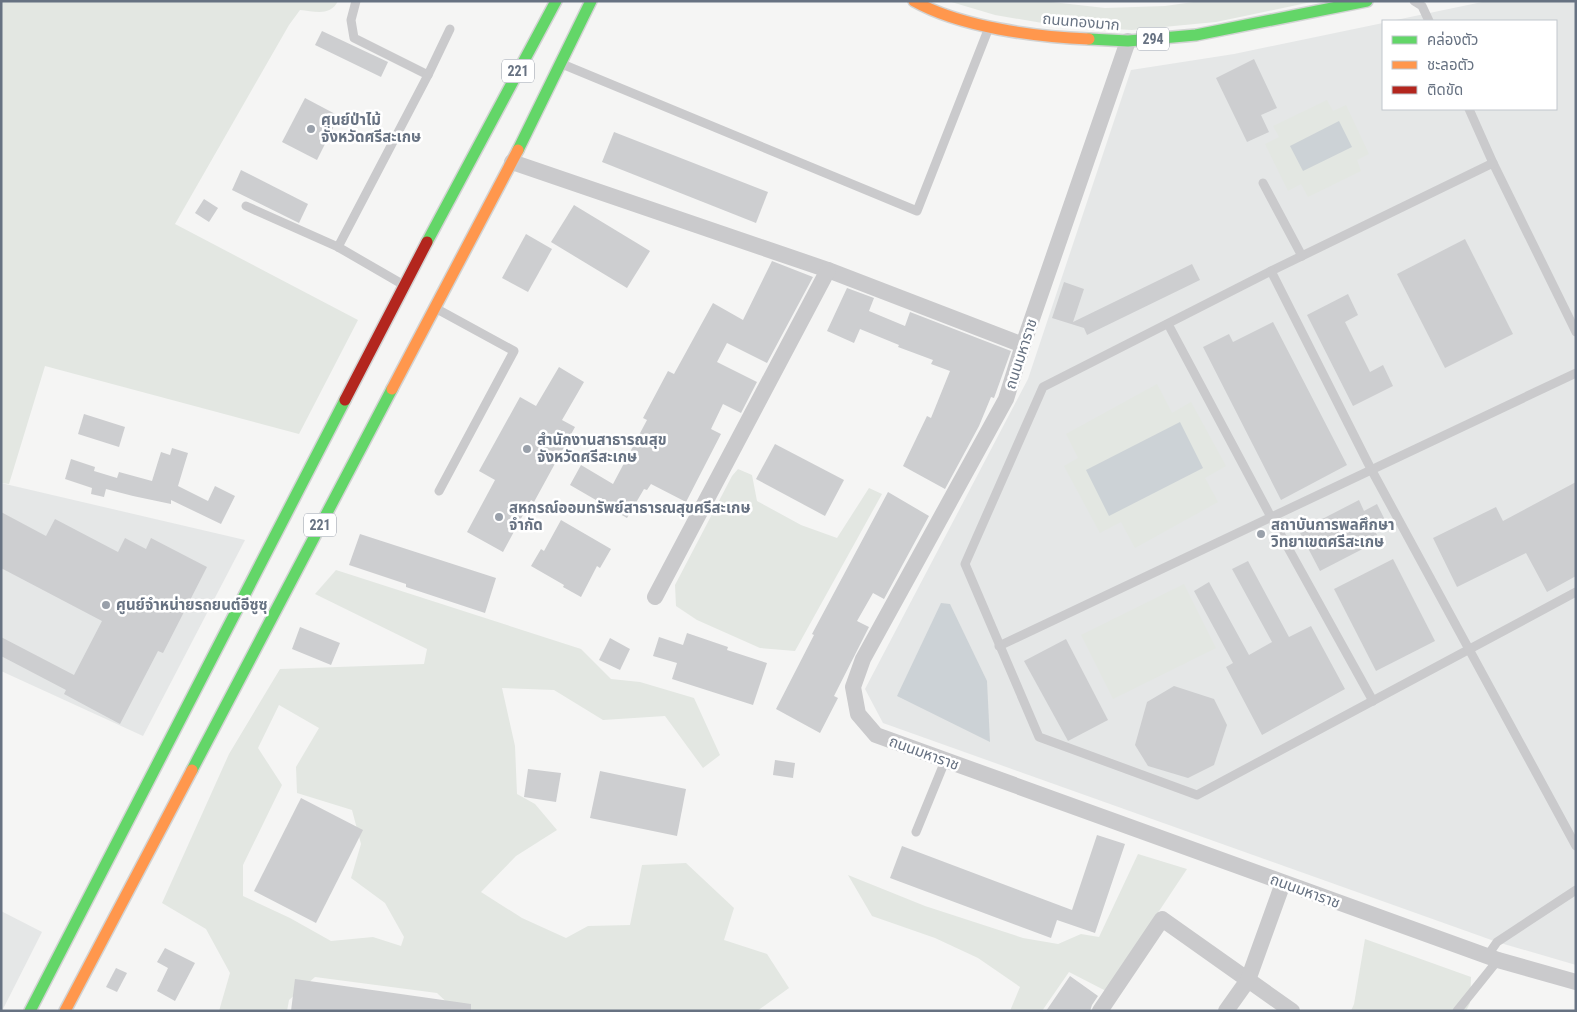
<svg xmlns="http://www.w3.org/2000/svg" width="1577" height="1012" font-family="'Roboto Condensed','Noto Sans Thai',sans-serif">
<rect width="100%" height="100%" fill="#f5f5f4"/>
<g fill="#e5e7e7">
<path d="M1487,1h89v964l-79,-23 -614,-219 -18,-34 163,-310 103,-309 103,-16 149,-31v86h173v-88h-165z"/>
<path d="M1,483l244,57 -102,196 -142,-65z"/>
<path d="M1,911l41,21 -40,79h-1z"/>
</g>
<g fill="#e3e7e2" fill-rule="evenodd">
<path d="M1,1h337c-8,16 -24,10 -38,9l-11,15 -114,199 183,96 -59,114 -254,-68 -36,118 -8,-1z"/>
<path d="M948,1h95l62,7 60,-2 35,-5h116l-100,21 -84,8 -72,-4 -65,-11z"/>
<path d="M1327,100l6,11 13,-6 23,49 -12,6 4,11 -53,26 -7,-13 -13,7 -23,-47 14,-7 -6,-11z"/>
<path d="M1157,384l15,29 19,-11 35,64 -21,12 13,24 -83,46 -14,-26 -21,11 -36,-67 14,-8 -12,-24z"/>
<path d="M738,469l14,6 5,26 44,24 36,13 32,-50 13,6 -87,157 -35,-3 -63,-28 -21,-14 -1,-21 57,-109z"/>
<path d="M336,570l245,79 30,30 29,3 54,16 26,57 -17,13 -38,-52 -62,4 -49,-30 -52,-2 13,58 2,48 18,10 22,26 -41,26 -35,36 41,26 44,20 22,-12 42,-1 12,-60 44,-2 48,45 -10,32 43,14 22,34 -32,23h-301l-19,-18 -122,-16 -26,23 -2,11h-68l11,-38 -24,-44 -44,-26 67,-149 51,-85 144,-5 3,-15 -112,-55zM279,705l40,23 -23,39 1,26 55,17 9,34 -10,34 34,25 19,34 -3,9 -28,-9 -42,4 -41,-23 -47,-22v-31l39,-80 -24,-37z"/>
<path d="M1184,584l32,64 -103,51 -32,-64z"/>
<path d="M1138,854l49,15 -81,122 -37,-19 -27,39h-32l10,-24 -42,-29 -43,-20 -63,-22 -24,-41 77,31 98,32 35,6 23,-10 18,3z"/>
<path d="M1365,939l106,38 -1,26 -4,8h-115l3,-7z"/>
</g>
<g fill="#ccd2d6">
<path d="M1339,121l13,26 -49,24 -13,-25z"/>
<path d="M1180,422l23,46 -94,48 -23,-46z"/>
<path d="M941,603l9,1 37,77 3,61 -93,-46z"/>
</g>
<g fill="#cdced0">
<path d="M322,31l66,31 -7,15 -66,-32z"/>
<path d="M1254,59l23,49 -16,7 8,17 -22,10 -31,-64z"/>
<path d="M305,98l34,18 -22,44 -35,-18z"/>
<path d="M614,132l154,60 -12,31 -154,-61z"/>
<path d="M241,170l67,34 -9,19 -67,-33z"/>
<path d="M204,199l14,9 -9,14 -14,-9z"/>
<path d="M574,205l76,46 -23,37 -76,-46z"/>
<path d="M526,234l26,15 -24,43 -26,-14z"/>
<path d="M1465,239l48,95 -68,34 -48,-94z"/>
<path d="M772,261l41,16 -46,86 -40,-20 -10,19 40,20 -16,31 -18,-9 -12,25 10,5 -35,68 -35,-18 -4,6 -3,-1 -17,29 -57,-33 11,-20 32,19 34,-64 -4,-2 25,-47 6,3 39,-71 30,17z"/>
<path d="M1192,264l8,16 -113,55 -3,-7 -32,-10 12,-36 20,7 -11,33z"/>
<path d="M847,288l27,10 -5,13 36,15 5,-14 101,39 -17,47 -3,-1 -12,29 -34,63 -42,-23 24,-50 4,2 19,-47 -19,-7 2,-4 -35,-13 1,-2 -39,-16 -6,14 -27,-12z"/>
<path d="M1348,294l10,21 -13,7 25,50 13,-7 10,21 -40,20 -46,-91z"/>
<path d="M1273,322l74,143 -66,35 -78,-153 26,-13 4,8z"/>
<path d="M559,367l25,15 -22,38 13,7 -41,75 -3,-2 -28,52 -36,-20 28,-52 -16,-9 41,-74 16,9z"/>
<path d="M84,414l41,13 -6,20 -41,-13z"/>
<path d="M775,444l69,36 -19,36 -69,-37z"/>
<path d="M172,448l16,5 -10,33 30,15 7,-15 20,10 -14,28 -50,-24v4l-38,-8 -27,-7 -2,8 -13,-3 1,-6 -27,-9 6,-20 24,8 -1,4 23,7 2,-6 33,9 9,-29 9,3z"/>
<path d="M1576,482v94l-29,16 -21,-39 -69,34 -24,-49 63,-31 7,14z"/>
<path d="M888,492l41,24 -45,83 -11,-6 -16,28 12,6 -35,69 4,2 -18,35 -44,-24 38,-74 -2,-1z"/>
<path d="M1359,500l5,11 13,-7 9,18 -13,6 7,12 -60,31 -21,-40z"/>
<path d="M1,512l45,24 9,-17 63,33 7,-14 21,11 5,-11 56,29 -44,86 -5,-2 -38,73 -56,-30 2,-4 -65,-34v-19l73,38 28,-54 -101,-53z"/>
<path d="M561,520l50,29 -11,19 -3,-2 -16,31 -18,-10 1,-2 -33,-19 10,-17 3,2z"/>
<path d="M360,534l136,44 -11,35 -79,-26v-3l-57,-19z"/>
<path d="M1393,559l42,82 -59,30 -42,-82z"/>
<path d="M1248,561l41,76 22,-11 34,63 -83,46 -36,-68 7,-4 -39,-72 15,-9 40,73 23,-13 -40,-73z"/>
<path d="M300,627l40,16 -9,22 -39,-16z"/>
<path d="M687,633l41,14 -1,3 40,13 -14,42 -81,-26 5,-16 -24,-7 6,-19 24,8z"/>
<path d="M610,638l20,11 -10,21 -21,-10z"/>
<path d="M1066,639l42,81 -40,21 -44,-80z"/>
<path d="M1174,686l40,13 13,26 -13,40 -26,13 -40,-12 -13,-21 12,-43z"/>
<path d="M775,760l20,3 -2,15 -20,-3z"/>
<path d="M528,769l33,4 -5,29 -32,-5z"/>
<path d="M600,771l86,18 -9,47 -87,-18z"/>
<path d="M301,798l62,32 -47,93 -62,-32z"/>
<path d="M1097,835l28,9 -30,89 -38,-13 -6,18 -161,-60 12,-32 170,64z"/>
<path d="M165,948l30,15 -20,38 -18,-10 11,-23 -11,-6z"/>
<path d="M116,968l11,5 -10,19 -11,-5z"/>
<path d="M1070,976l28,20 -6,9 -2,6h-44z"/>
<path d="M295,979l176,25v7h-180z"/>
</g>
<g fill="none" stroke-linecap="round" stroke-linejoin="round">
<defs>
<g id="fast">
<path d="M1089,39l39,2 68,-6 171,-34"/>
<path d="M518,150l73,-149"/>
<path d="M427,242l129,-241"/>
<path d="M192,770l200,-381"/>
<path d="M30,1011l315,-611"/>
</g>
<g id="slow">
<path d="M914,1c46,26 122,36 175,38"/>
<path d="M392,389l126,-239"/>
<path d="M65,1011l127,-241"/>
</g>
<path id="jam" d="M345,400l82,-158"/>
</defs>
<use href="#fast" stroke="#d2d3d3" stroke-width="14"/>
<use href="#slow" stroke="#d2d3d3" stroke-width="14"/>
<use href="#jam" stroke="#d2d3d3" stroke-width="14"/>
<g stroke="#cacacc" stroke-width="9">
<path d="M356,1l-5,19 3,18 74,37"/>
<path d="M1414,1l8,5 7,15"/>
<path d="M562,64l355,147 71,-181"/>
<path d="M1469,109l24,54 83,169"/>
<path d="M1493,163l-222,108 -228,116 -78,177 74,173 158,58 379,-203"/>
<path d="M1263,183l39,73"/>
<path d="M246,206l92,41 64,37"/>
<path d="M338,247l90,-172 22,-46"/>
<path d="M1271,271l100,198 205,377"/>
<path d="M437,309l77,42 -75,140"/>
<path d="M1168,324l103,193 102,184"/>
<path d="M999,646l577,-273"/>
<path d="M916,832l29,-71"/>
<path d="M1488,955l9,-13 79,-52"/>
<path d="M1457,1011l41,-51"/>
</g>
<g stroke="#cacacc" stroke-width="16">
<path d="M1128,41l-105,304 -17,54 -143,260 -10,28 5,27 18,21 622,225 78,22"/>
<path d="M512,162l316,108 195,75"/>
<path d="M655,597l173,-327"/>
<path d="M1100,1011l62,-92 130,92"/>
<path d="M1226,1011l22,-31 35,-97"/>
</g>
<use href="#fast" stroke="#63d668" stroke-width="11"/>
<use href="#slow" stroke="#ff974d" stroke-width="11"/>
<use href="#jam" stroke="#b3261e" stroke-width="11"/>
</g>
<g fill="#99a0aa" stroke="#fff" stroke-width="2">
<circle cx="311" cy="129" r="5"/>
<circle cx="527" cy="449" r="5"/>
<circle cx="499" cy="517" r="5"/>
<circle cx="1261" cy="534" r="5"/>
<circle cx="106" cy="605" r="5"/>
</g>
<g text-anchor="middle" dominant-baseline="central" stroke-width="5" stroke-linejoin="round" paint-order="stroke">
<g fill="#fff" stroke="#959ca8" stroke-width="1">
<rect x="1137" y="27.5" width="32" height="23" rx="4"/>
<rect x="502" y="59.5" width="32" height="23" rx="4"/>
<rect x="304" y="513.5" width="32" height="23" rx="4"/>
</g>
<g font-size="14" font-weight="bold" fill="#677282">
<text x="1153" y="39">294</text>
<text x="518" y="71">221</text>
<text x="320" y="525">221</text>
</g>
<g font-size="15" fill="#677282" stroke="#fff">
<text transform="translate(1081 22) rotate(5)">ถนนทองมาก</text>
<text transform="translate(1021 354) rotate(-72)">ถนนมหาราช</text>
<text transform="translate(924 753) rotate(20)">ถนนมหาราช</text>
<text transform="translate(1305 891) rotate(20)">ถนนมหาราช</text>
</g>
<g font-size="15" font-weight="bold" fill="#677282" stroke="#fff" text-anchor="start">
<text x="321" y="120">ศูนย์ป่าไม้<tspan x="321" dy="17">จังหวัดศรีสะเกษ</tspan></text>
<text x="537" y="440">สำนักงานสาธารณสุข<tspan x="537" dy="17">จังหวัดศรีสะเกษ</tspan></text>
<text x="509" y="508">สหกรณ์ออมทรัพย์สาธารณสุขศรีสะเกษ<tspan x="509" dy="17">จำกัด</tspan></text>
<text x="1271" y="525">สถาบันการพลศึกษา<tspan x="1271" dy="17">วิทยาเขตศรีสะเกษ</tspan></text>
<text x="116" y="605">ศูนย์จำหน่ายรถยนต์อีซูซุ</text>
</g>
</g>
<rect width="1577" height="1012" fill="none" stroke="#677282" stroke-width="5"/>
<rect x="1382" y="20" width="175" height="90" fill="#ffffff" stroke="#c2c7cd"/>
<rect x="1392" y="36" width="25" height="8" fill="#63d668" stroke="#c2c7cd"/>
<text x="1427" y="45" font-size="15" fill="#677282">คล่องตัว</text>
<rect x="1392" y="61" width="25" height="8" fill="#ff974d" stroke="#c2c7cd"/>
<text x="1427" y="70" font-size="15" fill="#677282">ชะลอตัว</text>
<rect x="1392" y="86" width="25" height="8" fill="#b3261e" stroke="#c2c7cd"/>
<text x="1427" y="95" font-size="15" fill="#677282">ติดขัด</text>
</svg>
